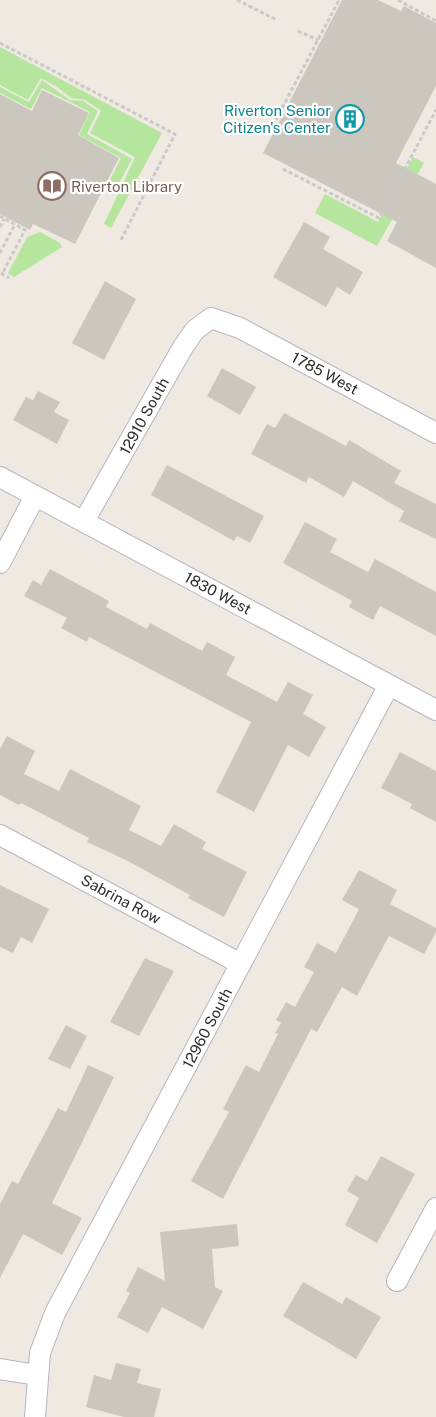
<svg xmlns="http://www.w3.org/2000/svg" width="436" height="1417" font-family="'Public Sans',sans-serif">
<rect width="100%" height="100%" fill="#efe9e1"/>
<g fill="#b6e59e">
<path d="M0,47l162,86 -51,95 -7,-4 31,-67 -45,-24 11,-22 -16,-11 -14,-2 -14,-11 -16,-9 -13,22 -28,-15z"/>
<path d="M42,80l28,20 13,1 15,10 -11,23 45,25 -15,28 -8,-5 12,-24 -42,-23 11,-23 -48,-24 -11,21 -31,-16v-6l29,15z"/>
<path d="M413,157l11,6 -47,83 -62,-33 10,-19 53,28z"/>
<path d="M40,232l20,11 2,4 -48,30 -6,-4 19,-36z"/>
</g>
<g fill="#cbc7bf">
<path d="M342,0h36l23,11 3,-5 32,17v63l-40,77 40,21v84l-49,-27 10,-19 -134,-69z"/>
<path d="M42,90l47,23 -11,22 41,23 -44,86 -42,-20 -3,6 -30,-16v-120l32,17z"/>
<path d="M304,222l26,15 -7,12 40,23 -13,23 -13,-8 -11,20 -53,-30z"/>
<path d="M105,281l31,18 -32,61 -32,-17z"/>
<path d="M222,368l34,19 -16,28 -33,-19z"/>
<path d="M38,391l22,11 -6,10 15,8 -12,24 -44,-24 13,-23 7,3z"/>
<path d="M284,413l62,33 3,-6 52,31 -7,12 42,21v35l-37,-18 5,-10 -51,-30 -9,16 -35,-20 -3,6 -55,-29 16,-30 8,4z"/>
<path d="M167,465l97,51 -14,27 -13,-7 -3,5 -83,-46z"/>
<path d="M305,522l32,17 -7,13 38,20 7,-13 61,33v44l-56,-30 -7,14 -24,-13 3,-6 -69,-38z"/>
<path d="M50,569l59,32 -3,6 41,22 3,-6 52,28 5,-9 28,15 -9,18 51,27 11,-20 25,13 -10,19 23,13 -17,30 -21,-12 -34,67 -38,-20 35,-70 -162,-85 -2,5 -26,-14 6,-10 -43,-22 9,-16 8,5z"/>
<path d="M7,736l28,15 -11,23 35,17 11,-22 71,37 -12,24 32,16 13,-22 32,18 -4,7 45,23 -23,45 -36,-19 2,-3 -64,-35 -39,-18 2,-4 -68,-35 -2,2 -19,-10v-46z"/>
<path d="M400,752l36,19v51l-26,-14 2,-4 -31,-16z"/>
<path d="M359,870l38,20 -7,14 46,24v4l-12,22 -35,-18 -32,60 -15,-9 -25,45 -6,-3 -88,170 -32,-18 38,-69 -6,-3 23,-44 13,7 19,-38 -3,-1 6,-10 -5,-3 10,-18 9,5 19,-35 -10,-5 13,-24 19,10 23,-44 -17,-9z"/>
<path d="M0,885l49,24 -17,34 -11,-6 -8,16 -13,-6z"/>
<path d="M145,958l29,13 -35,65 -29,-14z"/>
<path d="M66,1025l21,11 -17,33 -22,-10z"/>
<path d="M88,1065l26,12 -62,126 30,15 -20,37 -39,-21 -23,44v-74l12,-23 6,3 40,-76 8,4z"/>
<path d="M381,1156l34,18 -38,69 -32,-18 14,-27 -12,-7 9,-16 11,6z"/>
<path d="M237,1224l2,22 -27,3 3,38 8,4 -20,38 -41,-22 -14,26 -31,-16 13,-24 -4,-2 12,-24 27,14 -5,-49z"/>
<path d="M303,1282l39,22 4,-7 35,20 -25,42 -73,-43z"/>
<path d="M116,1363l25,6 -4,14 24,6 -7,28h-30l-38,-10 8,-32 17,5z"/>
</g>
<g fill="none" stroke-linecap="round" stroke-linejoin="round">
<defs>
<g id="street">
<path d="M0,477l436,233"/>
<path d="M84,521l99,-174 12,-17 16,-12 29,10 196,105"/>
<path d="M0,563l35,-67"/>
<path d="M0,835l241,129"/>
<path d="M397,1281l39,-73"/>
<path d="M0,1369l37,6"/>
<path d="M35,1417l5,-64 15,-40 334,-628"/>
</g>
</defs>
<use href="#street" stroke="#b4b7c1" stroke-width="22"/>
<g stroke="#c9c9c9" stroke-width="3" stroke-dasharray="4 2.5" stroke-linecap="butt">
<path d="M237,0l38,19"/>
<path d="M398,0l38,21"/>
<path d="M298,31l20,9"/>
<path d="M0,43l175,91 -54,106"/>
<path d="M270,131l69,-131"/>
<path d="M283,169l96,49 57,-108"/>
<path d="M0,216l25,14 -23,44"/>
<path d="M0,227l4,-8"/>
<path d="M0,253l15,-29"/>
<path d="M1,273l8,5"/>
</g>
<use href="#street" stroke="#fff" stroke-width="20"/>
</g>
<defs>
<symbol id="building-ring" viewBox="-11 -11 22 22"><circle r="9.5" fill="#fff" stroke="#0f9aa8" stroke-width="1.5"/><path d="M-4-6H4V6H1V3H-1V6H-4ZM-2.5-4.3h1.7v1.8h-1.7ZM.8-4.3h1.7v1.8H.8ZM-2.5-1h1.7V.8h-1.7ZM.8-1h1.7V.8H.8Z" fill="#0f9aa8"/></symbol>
<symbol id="library-ring" viewBox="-11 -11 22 22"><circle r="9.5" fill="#fff" stroke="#8d6e63" stroke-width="1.5"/><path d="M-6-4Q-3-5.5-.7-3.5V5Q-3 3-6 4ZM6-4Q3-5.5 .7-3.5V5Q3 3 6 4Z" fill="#8d6e63"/></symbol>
</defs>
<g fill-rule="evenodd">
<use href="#building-ring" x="334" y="103" width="32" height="32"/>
<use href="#library-ring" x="36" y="170" width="32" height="32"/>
</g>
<g text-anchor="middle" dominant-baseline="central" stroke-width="4.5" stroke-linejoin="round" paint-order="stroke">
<g font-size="15" fill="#0d838f" stroke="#fff" text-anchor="end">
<text x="331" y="110">Riverton Senior<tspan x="331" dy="17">Citizen's Center</tspan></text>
</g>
<g font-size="15" fill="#785e54" stroke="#fff" text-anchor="start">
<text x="71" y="186">Riverton Library</text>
</g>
<g font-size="15" fill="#2e2e2e" stroke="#fff">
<text transform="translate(325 373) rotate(28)">1785 West</text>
<text transform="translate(144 416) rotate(-61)">12910 South</text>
<text transform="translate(218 593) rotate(28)">1830 West</text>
<text transform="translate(121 899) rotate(28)">Sabrina Row</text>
<text transform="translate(207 1028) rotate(-62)">12960 South</text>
</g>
</g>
</svg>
